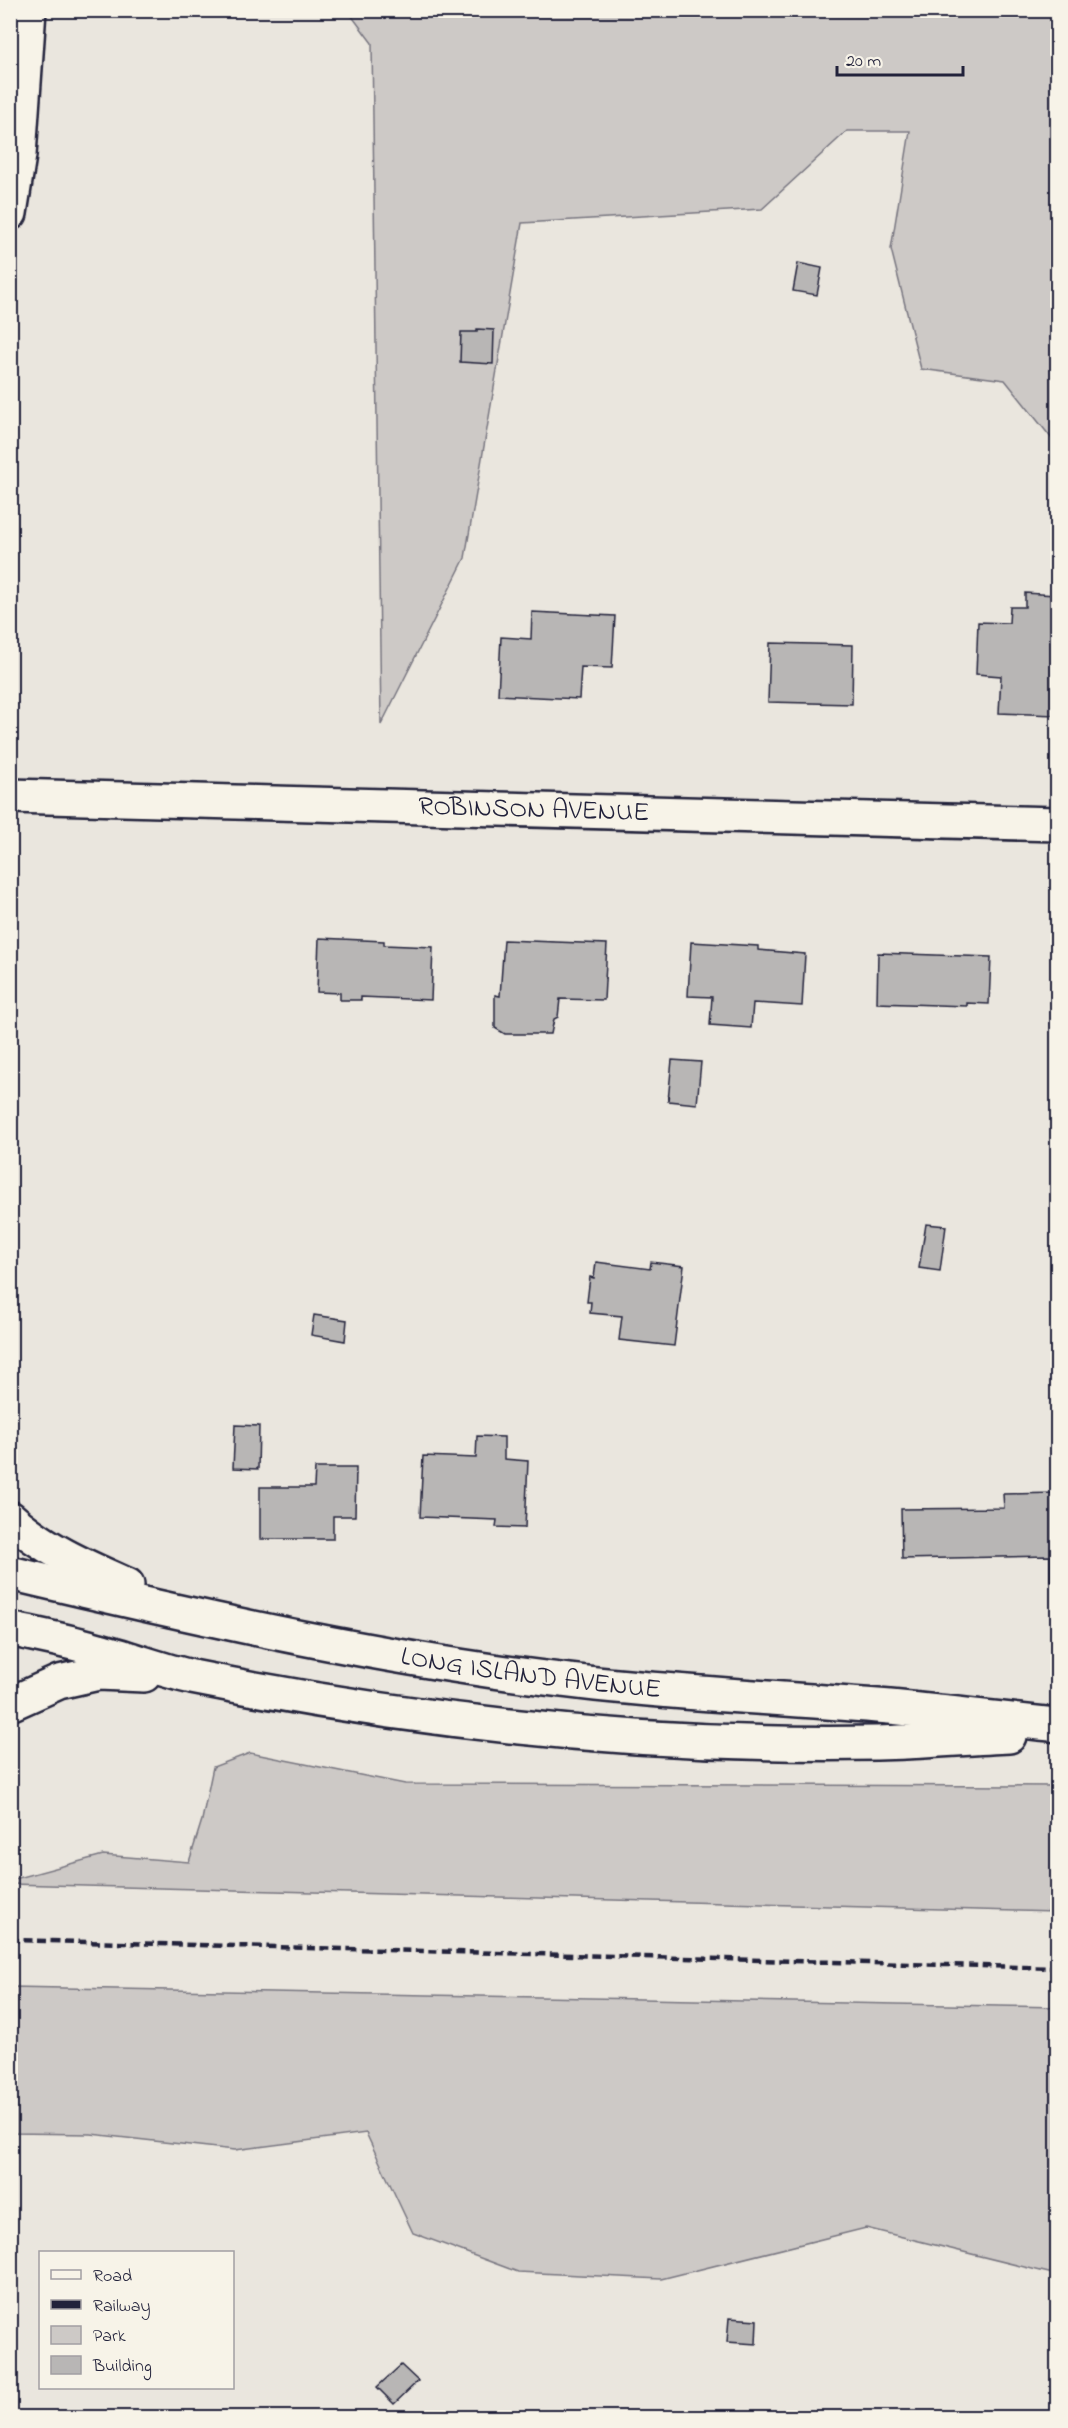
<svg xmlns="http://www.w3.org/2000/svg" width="1068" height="2428" font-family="'Indie Flower',sans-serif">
<rect width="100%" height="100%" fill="#eae6de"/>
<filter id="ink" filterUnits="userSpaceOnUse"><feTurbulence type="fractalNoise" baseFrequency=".0167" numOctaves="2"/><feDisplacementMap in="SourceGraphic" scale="12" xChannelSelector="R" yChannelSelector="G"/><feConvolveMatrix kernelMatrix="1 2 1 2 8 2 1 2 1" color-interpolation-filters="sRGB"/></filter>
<g filter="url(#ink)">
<g fill="#cdc9c6" stroke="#787680" stroke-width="1.5">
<path d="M348,11h709v434l-52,-65 -84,-11 -30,-120 19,-118h-63l-85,78 -240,14 -57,335 -84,167 -9,-682z"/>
<path d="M250,1753l155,31 652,2v126l-1046,-28v-4l92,-25 86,7 13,-42 11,-53z"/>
<path d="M11,1987l1046,20v268l-191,-47 -205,51 -143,-7 -105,-39 -47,-100 -131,17 -144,-16 -80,-1z"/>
</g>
<g fill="#b8b6b5" stroke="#22223b" stroke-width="1.5">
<path d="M798,263l24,5 -5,27 -24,-4z"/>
<path d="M477,329l17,1 -1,34 -33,-2 1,-30h16z"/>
<path d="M1025,593l30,2 -3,70h6l-2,50 -57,-2 2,-37 -25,-2 2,-52 31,1 1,-16h15z"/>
<path d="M532,612l83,4 -3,52 -31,-1 -2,32 -81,-4 3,-58 30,2z"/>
<path d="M770,643l83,2 -1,59 -84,-2z"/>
<path d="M319,938l65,3v4l49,2 -2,53 -70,-3v3h-21v-7l-23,-1z"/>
<path d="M504,940l103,4 -3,56 -44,-1 -2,18 -4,2 -3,15h-46l-10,-6v-33l5,1z"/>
<path d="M691,942l67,4v4l47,4 -3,52 -49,-3 -2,25 -41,-3 2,-28 -24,-1z"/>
<path d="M878,953l113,4 -2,47 -22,-1v3l-90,-3z"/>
<path d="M672,1060l29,2 -4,42 -29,-3z"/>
<path d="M926,1224l20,2 -6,45 -21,-3z"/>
<path d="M596,1262l54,7 1,-7 33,4 -10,80 -55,-6 3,-24 -32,-3 1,-11h-4l3,-25 4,1z"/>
<path d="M314,1315l33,5 -2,21 -34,-6z"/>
<path d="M235,1425l24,1 -1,43 -25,-1z"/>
<path d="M477,1436l27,1v22l24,2 -3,67 -29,-1 1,-7 -77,-3 3,-61 53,2z"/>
<path d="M315,1468h41l-1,48h-22v23h-73v-52h54z"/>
<path d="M1058,1493v88l-8,1v-26l-148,3 -1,-50 103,-1 -1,-14z"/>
<path d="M729,2318l28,2 -1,24 -29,-2z"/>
<path d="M401,2365l17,16 -24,23 -17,-17z"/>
</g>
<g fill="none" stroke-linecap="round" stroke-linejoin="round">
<defs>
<g id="street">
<path id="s1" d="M10,796l1048,28"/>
</g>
<g id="secondary">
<path d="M10,213l9,-58 10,-145"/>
<path d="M10,1518c34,31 76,49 117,67"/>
<path id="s2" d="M10,1573c194,46 388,90 586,111 94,10 188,14 281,22 61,5 121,13 181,19"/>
<path d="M10,1629c30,7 60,12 89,21 31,8 62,20 93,27 225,45 456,70 685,66 44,-1 88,-5 132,-7"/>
<path d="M10,1704l49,-22 40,-9 45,2"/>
</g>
</defs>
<use href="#street" stroke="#22223b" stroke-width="38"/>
<use href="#secondary" stroke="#22223b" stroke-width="38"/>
<use href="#street" stroke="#f7f3e8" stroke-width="33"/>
<use href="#secondary" stroke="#f7f3e8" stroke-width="33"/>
<path stroke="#22223b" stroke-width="4.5" stroke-dasharray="9 4.5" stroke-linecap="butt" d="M10,1940l1048,28"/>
</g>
</g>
<g text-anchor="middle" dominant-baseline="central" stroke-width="4.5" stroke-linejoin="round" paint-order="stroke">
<g font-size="27" fill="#22223b" stroke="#f7f3e8">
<text stroke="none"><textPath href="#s1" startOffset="524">ROBINSON AVENUE</textPath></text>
<text stroke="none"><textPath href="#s2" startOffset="531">LONG ISLAND AVENUE</textPath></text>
</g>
</g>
<rect width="1068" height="2428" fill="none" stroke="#f7f3e8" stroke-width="36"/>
<rect x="18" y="18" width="1032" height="2392" fill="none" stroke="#22223b" stroke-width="2" filter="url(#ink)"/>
<rect x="39" y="2251" width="195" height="138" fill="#f7f3e8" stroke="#a29fa3" stroke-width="1.5"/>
<rect x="51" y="2270" width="30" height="9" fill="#f7f3e8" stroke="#a29fa3" stroke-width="1.5"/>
<text x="93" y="2281" font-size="18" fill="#22223b">Road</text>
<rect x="51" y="2300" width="30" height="9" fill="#22223b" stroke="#a29fa3" stroke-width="1.5"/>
<text x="93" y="2311" font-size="18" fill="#22223b">Railway</text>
<rect x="51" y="2326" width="30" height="18" fill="#cdc9c6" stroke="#a29fa3" stroke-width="1.5"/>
<text x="93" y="2341" font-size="18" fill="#22223b">Park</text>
<rect x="51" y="2356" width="30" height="18" fill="#b8b6b5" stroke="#a29fa3" stroke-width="1.5"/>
<text x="93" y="2371" font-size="18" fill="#22223b">Building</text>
<path d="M837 66v9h126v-9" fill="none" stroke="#22223b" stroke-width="3"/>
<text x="846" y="66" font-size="18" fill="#22223b" stroke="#f7f3e8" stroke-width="4.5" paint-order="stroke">20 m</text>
</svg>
